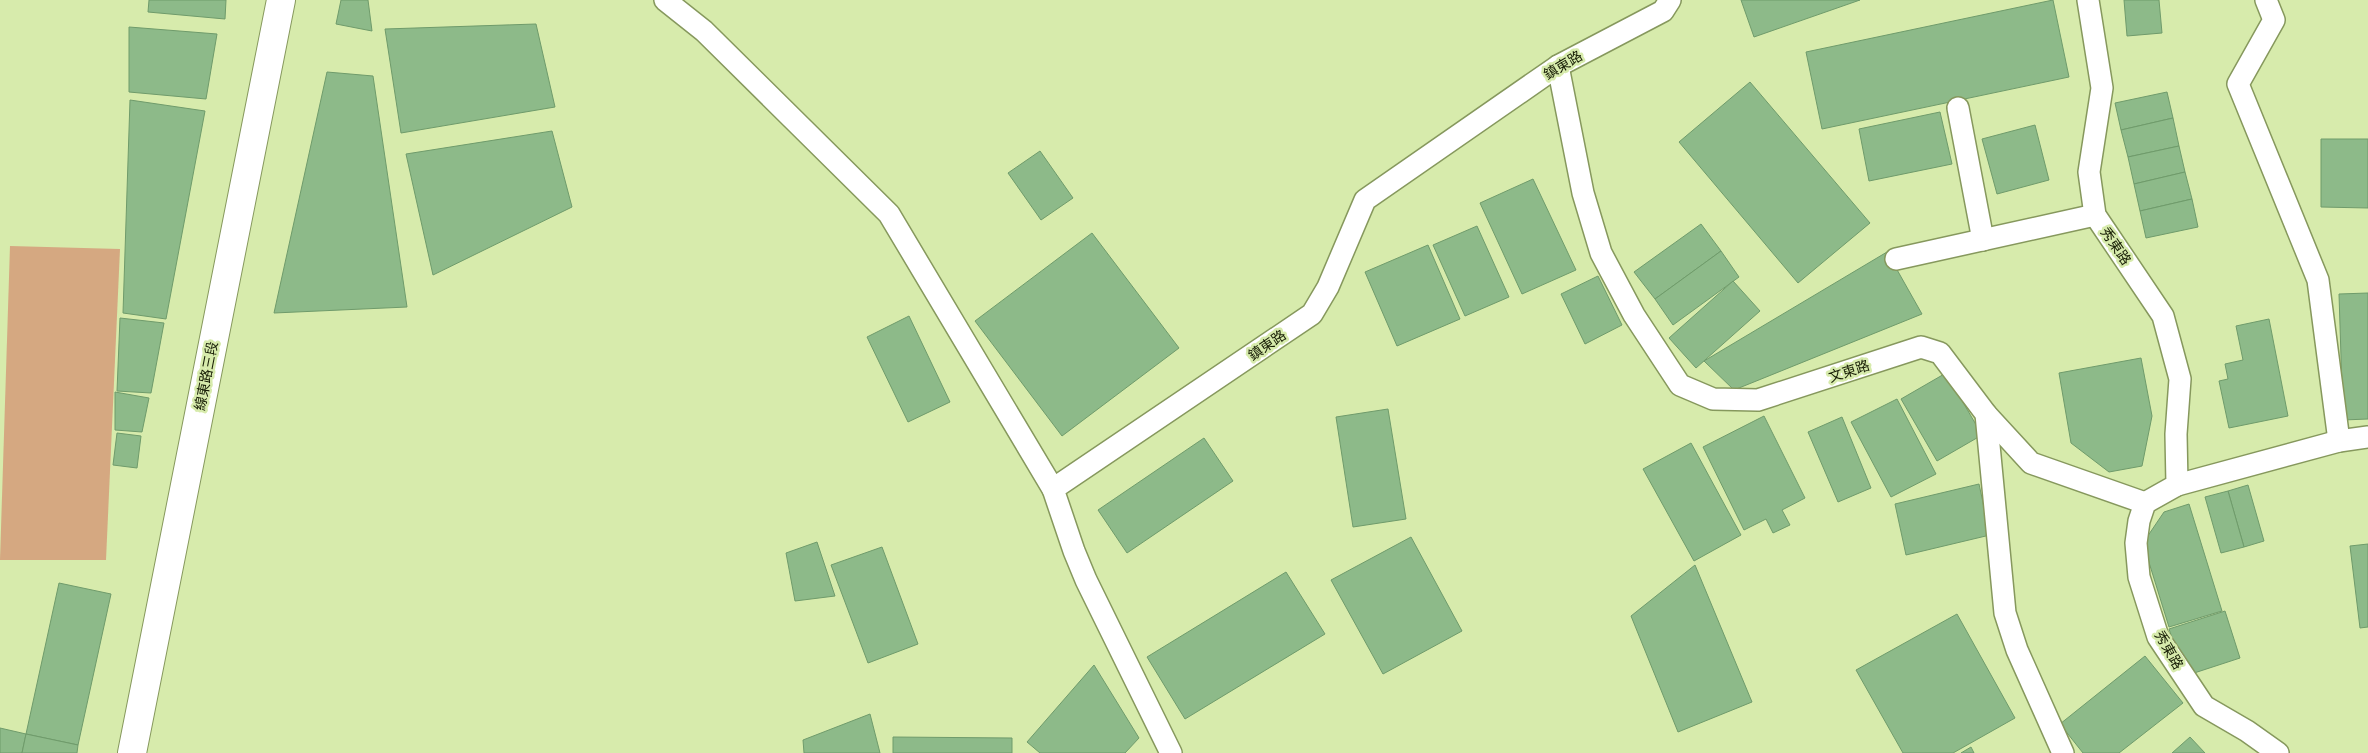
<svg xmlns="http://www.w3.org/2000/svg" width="2368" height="753" font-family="Roboto,'Noto Sans TC',sans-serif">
<rect width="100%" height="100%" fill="#d7ebac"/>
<path fill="#d5a881" d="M10,246l110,3 -14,311h-106z"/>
<g fill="#8dba89" stroke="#6f9b6b">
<path d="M149,0h77l-1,19 -77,-7z"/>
<path d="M341,0h27l4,31 -36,-7z"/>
<path d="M1741,0h119l-106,37z"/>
<path d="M2053,0l16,77 -247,52 -16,-77z"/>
<path d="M2124,0h35l3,33 -35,3z"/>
<path d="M536,24l19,83 -154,26 -16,-104z"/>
<path d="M129,27l88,7 -11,65 -77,-7z"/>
<path d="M327,72l46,4 34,231 -133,6z"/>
<path d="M1750,82l120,141 -72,60 -119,-141z"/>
<path d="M2167,92l6,26 -52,12 -6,-27z"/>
<path d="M130,100l75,11 -39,208 -43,-6z"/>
<path d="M1940,112l12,52 -83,17 -10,-52z"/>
<path d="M2173,118l6,28 -51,11 -7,-27z"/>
<path d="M2035,125l14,55 -52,14 -15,-55z"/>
<path d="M552,131l20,76 -139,68 -27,-121z"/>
<path d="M2321,139h47v69l-47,-1z"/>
<path d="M2179,146l6,26 -51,12 -6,-27z"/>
<path d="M1040,151l33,47 -32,22 -33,-47z"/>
<path d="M2185,172l7,27 -52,12 -6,-27z"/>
<path d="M1533,179l43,91 -54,24 -42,-91z"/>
<path d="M2192,199l6,28 -52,11 -6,-27z"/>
<path d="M1701,224l20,27 -66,48 -21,-27z"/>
<path d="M1477,226l32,71 -44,19 -32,-71z"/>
<path d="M1092,233l87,115 -117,88 -87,-115z"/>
<path d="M1428,245l32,74 -63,27 -32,-74z"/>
<path d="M1721,251l18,26 -66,48 -18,-26z"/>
<path d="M1887,252l35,62 -188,76 -30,-29z"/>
<path d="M1598,276l24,49 -37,19 -24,-50z"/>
<path d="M1733,281l27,30 -64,57 -27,-30z"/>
<path d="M2368,293v126l-25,1 -4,-126z"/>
<path d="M909,316l41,86 -42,20 -41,-85z"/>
<path d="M120,318l44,5 -13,70 -34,-2z"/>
<path d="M2269,319l19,97 -59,12 -10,-47 9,-2 -3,-15 18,-4 -7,-34z"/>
<path d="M2141,358l11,58 -10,50 -33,6 -38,-29 -12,-70z"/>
<path d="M1946,373l36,62 -45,26 -36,-62z"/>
<path d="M115,392l34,6 -7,34 -27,-2z"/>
<path d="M1897,399l39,75 -45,23 -40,-75z"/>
<path d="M1388,409l18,110 -53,8 -17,-110z"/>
<path d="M1764,416l41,82 -23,12 8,15 -17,8 -7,-14 -22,11 -41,-83z"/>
<path d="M1842,417l29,71 -33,14 -30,-70z"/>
<path d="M117,433l24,3 -4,32 -24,-3z"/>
<path d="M1204,438l29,43 -106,72 -29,-43z"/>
<path d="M1691,443l50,92 -47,26 -51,-92z"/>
<path d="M1979,484l11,51 -84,20 -11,-51z"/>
<path d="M2248,485l16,56 -20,6 -16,-56z"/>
<path d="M2228,491l16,56 -23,6 -16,-56z"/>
<path d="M2189,504l33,107 -53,16 -26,-84 21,-31z"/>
<path d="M1411,537l51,94 -79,43 -52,-94z"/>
<path d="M817,542l18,54 -40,5 -9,-48z"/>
<path d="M2368,544v83l-8,1 -10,-82z"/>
<path d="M882,547l36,97 -50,19 -37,-98z"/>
<path d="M1695,565l57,137 -74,30 -47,-116z"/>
<path d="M1286,572l39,62 -140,85 -38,-62z"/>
<path d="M59,583l52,11 -33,151 -52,-11z"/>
<path d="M2225,611l15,47 -55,18 -16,-47z"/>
<path d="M1957,614l58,104 -62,35h-50l-47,-83z"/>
<path d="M2145,656l38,47 -64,50h-36l-23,-29z"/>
<path d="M1094,665l45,73 -14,15h-85l-13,-11z"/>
<path d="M870,714l10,39h-76l-1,-13z"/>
<path d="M0,728l26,6 -4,19h-22z"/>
<path d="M26,734l52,11 -1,8h-55z"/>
<path d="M893,737l119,1v15h-119z"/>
<path d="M2190,737l15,16h-33z"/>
<path d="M1971,747l3,6h-13z"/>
</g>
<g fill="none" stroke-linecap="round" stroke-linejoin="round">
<defs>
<g id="lane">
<path d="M665,0l39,31 185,183 164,275"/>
<path d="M2088,0l14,88 -13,84 6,43 68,101 17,63 -4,55 1,51 -32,18 -6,18 -3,22 3,34 19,60 46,69 43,25 31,22"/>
<path d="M2266,0l8,20 -36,64 80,196 21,161"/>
<path d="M1558,66l25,127 18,60 33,62 46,70 33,14 45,1 163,-53 19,6 46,61 19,199 12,37 46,103"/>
<path d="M1958,108l25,132"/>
<path d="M1896,259l199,-44"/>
<path d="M1986,414l45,49 114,40"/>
<path d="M2177,485l162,-44 29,-4"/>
<path d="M1171,753l-85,-173 -12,-29 -21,-62 259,-175 16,-27 37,-87 193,-134 105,-55 7,-11"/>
</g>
<path id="secondary" d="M132,753l149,-753"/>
</defs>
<use href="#lane" stroke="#86985d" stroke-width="24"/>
<use href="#secondary" stroke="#86985d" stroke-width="30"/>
<use href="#lane" stroke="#fff" stroke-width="21"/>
<use href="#secondary" stroke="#fff" stroke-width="28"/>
</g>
<g text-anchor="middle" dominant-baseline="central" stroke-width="5" stroke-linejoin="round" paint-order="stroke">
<g font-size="14" fill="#161c04" stroke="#d7ebac">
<text transform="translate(1563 65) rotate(-31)">鎮東路</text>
<text transform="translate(2116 246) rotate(56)">秀東路</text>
<text transform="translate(1267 345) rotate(-34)">鎮東路</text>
<text transform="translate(1849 371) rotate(-18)">文東路</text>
<text transform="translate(206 376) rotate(-79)">線東路三段</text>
<text transform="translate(2169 650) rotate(60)">秀東路</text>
</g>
</g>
</svg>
